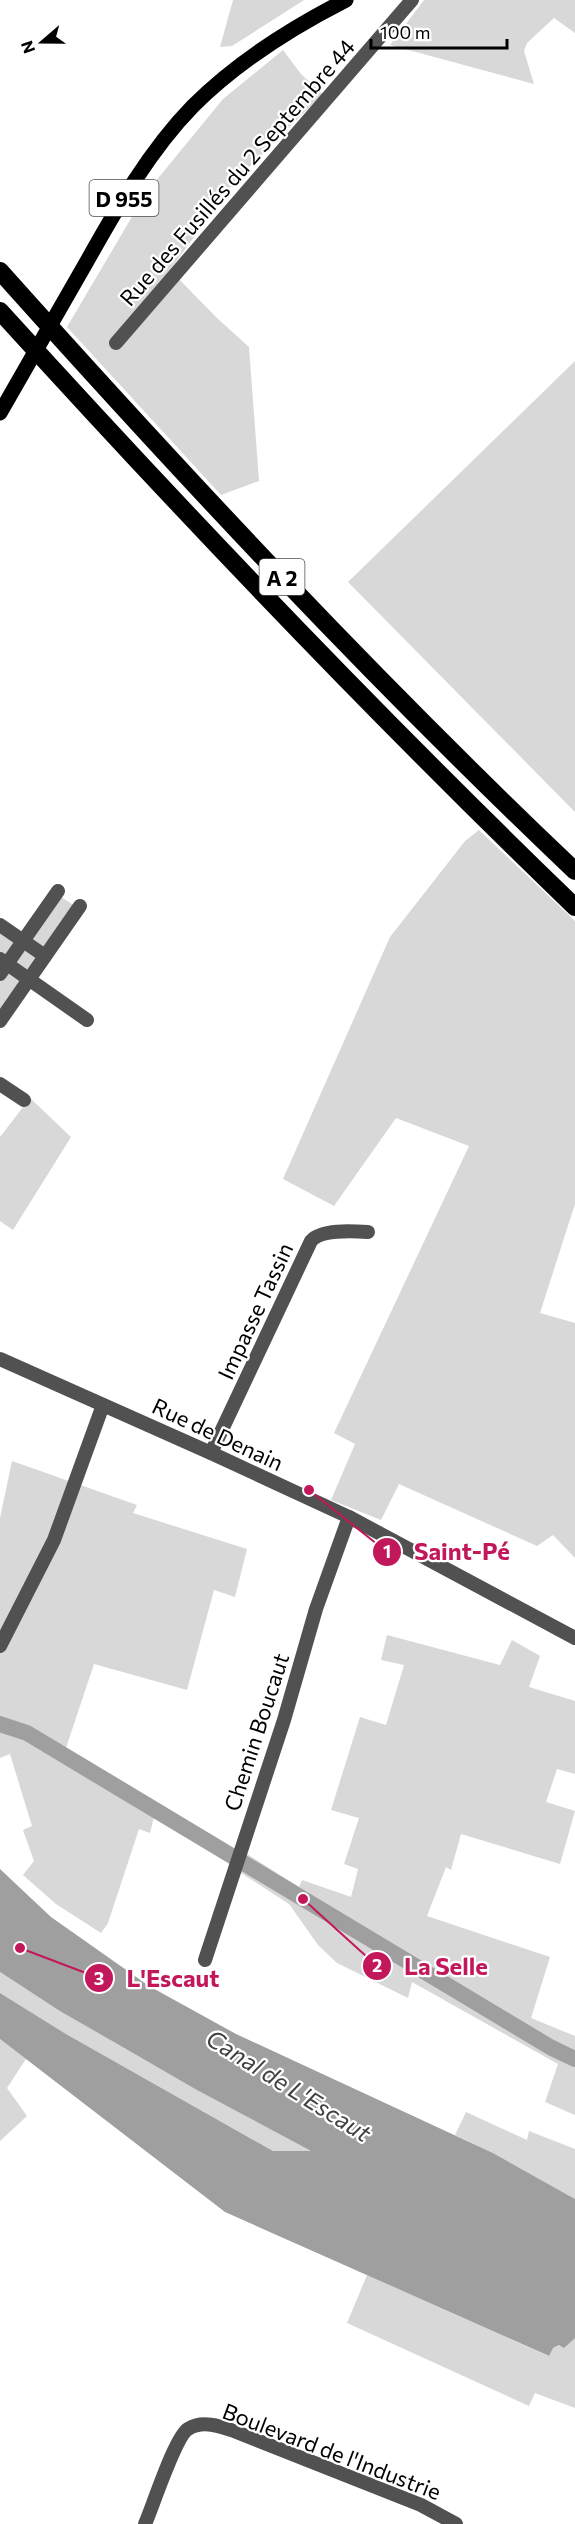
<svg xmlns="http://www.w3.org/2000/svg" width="575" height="2524" font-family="Commissioner,sans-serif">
<rect width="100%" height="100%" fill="#fff"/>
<g fill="#d8d8d8">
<path d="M233,0h71l-72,46 -12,1z"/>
<path d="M424,0h151v33l-21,-15 -27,25 -3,8 10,33 -144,-39z"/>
<path d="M283,50l18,24 22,20 -88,87 -65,89 47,48 32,29 10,134 -38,14 -154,-168 79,-134 77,-94z"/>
<path d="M575,361v451l-227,-230z"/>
<path d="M479,830l96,91v283l-35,109 35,10v235l-22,-23 -16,11 -138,-62 -18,36 -50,-20 24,-56 -21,-11 135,-287 -73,-28 -62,88 -51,-27 107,-242 75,-96z"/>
<path d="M58,895l17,11 -30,45 -16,-10z"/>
<path d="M0,932l17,12 -10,13 -7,-5z"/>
<path d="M25,950l10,7 1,4 -9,10 -11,-5 -1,-9z"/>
<path d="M8,969l15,11 -23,34v-32z"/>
<path d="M30,1098l41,39 -58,93 -13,-9v-84z"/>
<path d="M12,1461l125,44 -4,8 114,36 -12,48 -21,-7 -27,100 -93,-26 -29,87 92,54 -7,28 -11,-4 -31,94 -7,10 -45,-29 -33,-29 11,-14 -11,-31 9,-4 -22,-72 -10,4v-240z"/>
<path d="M387,1635l113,30 12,-25 28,16 -11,31 46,14v73l-18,-5 -11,33 29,9 -15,53 -99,-30 -10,36 -5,-3 -19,49 123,41 -19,61 44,18v79l-30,-13 13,-38 -146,-82 -4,16 -71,-35 -19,-18 -29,-41 -51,-33 9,-17 52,33 3,-7 49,17 7,-28 -14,-5 15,-46 -28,-8 29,-93 26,8 18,-60 -23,-5z"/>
<path d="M0,1972c101,66 206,123 313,180l-40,-1 -207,-117 -66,-41z"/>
<path d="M0,2039l26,20 -19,29 20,28 -27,25z"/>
<path d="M466,2112l61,28 2,-9 46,18v50l-82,-46 -38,-18z"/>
<path d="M367,2275l181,81 5,-8 7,-3 4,3 11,-12v72l-40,-15 -6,13 -182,-83z"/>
</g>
<path fill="#9f9f9f" d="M0,1869l51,48 98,69 87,48 257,119 82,46v139l-11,10 -5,-3 -6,3 -4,8 -324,-144 -225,-173v-46l66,41 207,117h38l-114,-61 -137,-79 -60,-39z"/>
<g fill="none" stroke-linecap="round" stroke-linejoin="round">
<path stroke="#9f9f9f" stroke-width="16" d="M0,1724l27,9 523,314 25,12"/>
<g stroke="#515151" stroke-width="14">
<path d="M116,343l296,-343"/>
<path d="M0,925l45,31"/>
<path d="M0,959l87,61"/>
<path d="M0,974l58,-83"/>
<path d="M0,1021l80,-115"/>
<path d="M0,1084l24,16"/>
<path d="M0,1359l211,94 138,64 226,121"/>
<path d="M211,1453l100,-212c10,-12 41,-10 57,-9"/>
<path d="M0,1646l54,-106 49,-135"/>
<path d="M205,1960l79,-240 32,-111 33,-92"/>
<path d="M145,2524c8,-18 30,-87 43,-95 14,-9 32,-3 46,2l187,74 35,19"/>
</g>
<path stroke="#000" stroke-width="15" d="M0,413c29,-50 57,-100 86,-150 31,-55 63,-112 107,-157 44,-44 98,-78 153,-106"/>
<g stroke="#000" stroke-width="18">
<path d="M0,271c185,207 374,409 575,600"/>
<path d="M0,311c186,205 376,404 575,596"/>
</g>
</g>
<g text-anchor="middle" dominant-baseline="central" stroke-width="4.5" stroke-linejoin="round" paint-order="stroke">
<g fill="#fff" stroke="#4c4c4c" stroke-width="1.5">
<rect x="89.5" y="180" width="69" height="36" rx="4.5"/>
<rect x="259.5" y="559" width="45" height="36" rx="4.5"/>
</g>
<g font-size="21" font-weight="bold" fill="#000">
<text x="124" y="198">D 955</text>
<text x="282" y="577">A 2</text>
</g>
<g font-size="22" fill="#000" stroke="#fff">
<text transform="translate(237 172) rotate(-49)">Rue des Fusillés du 2 Septembre 44</text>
<text transform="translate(255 1311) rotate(-65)">Impasse Tassin</text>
<text transform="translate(218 1434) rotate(25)">Rue de Denain</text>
<text transform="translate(256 1732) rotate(-72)">Chemin Boucaut</text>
<text transform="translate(332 2451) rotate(21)">Boulevard de l'Industrie</text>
</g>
<g font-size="24" font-style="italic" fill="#404040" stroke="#fff">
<text transform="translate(289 2085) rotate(32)">Canal de L'Escaut</text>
</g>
</g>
<path fill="none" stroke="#c2185b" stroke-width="2" d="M309 1490L387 1552M303 1899L377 1966M20 1948L99 1978"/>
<g fill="#c2185b" stroke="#fff" stroke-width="2">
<circle cx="309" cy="1490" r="6"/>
<circle cx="303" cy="1899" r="6"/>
<circle cx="20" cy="1948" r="6"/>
<circle cx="387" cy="1552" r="15"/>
<circle cx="377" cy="1966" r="15"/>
<circle cx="99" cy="1978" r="15"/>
</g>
<g font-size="18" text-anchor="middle" font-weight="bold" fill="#fff">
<text x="387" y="1558">1</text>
<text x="377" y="1972">2</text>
<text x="99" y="1985">3</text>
</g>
<g font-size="24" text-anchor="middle" font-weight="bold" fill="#c2185b" stroke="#fff" stroke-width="4.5" stroke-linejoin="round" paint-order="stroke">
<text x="462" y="1560">Saint-Pé</text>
<text x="446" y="1975">La Selle</text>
<text x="173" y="1987">L'Escaut</text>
</g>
<g transform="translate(42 42) rotate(250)" stroke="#ffffff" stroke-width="4.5" paint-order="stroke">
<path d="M0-4.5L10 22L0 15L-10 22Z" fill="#000000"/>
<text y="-9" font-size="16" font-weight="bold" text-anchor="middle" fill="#000000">N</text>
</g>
<path d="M371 39v9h136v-9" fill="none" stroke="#000000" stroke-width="3"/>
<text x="380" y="39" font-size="18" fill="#000000" stroke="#ffffff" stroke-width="4.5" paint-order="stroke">100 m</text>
</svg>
